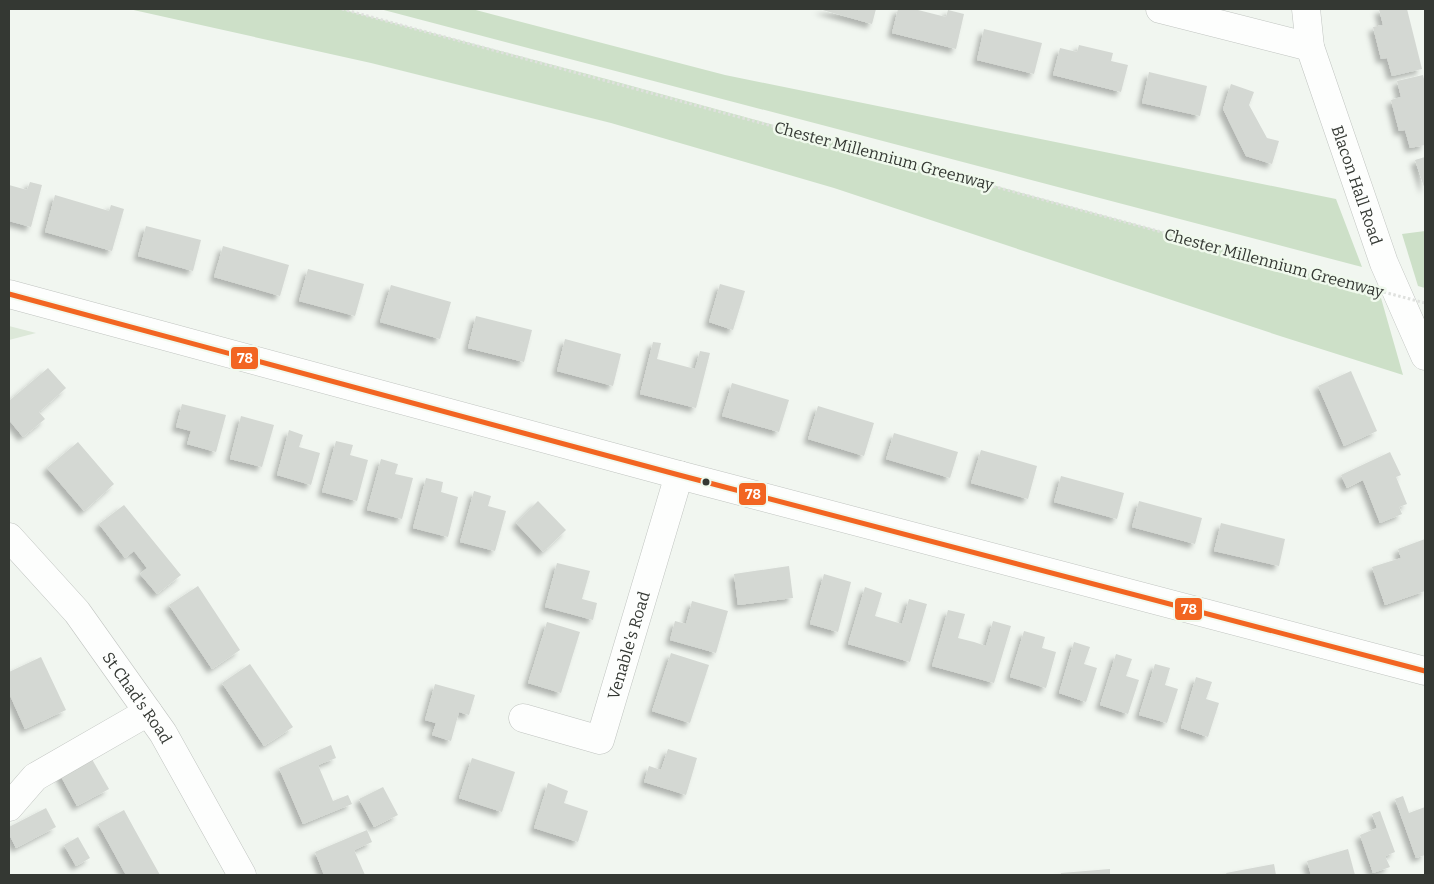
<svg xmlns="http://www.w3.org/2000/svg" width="1434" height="884" font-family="Bitter,serif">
<defs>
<filter id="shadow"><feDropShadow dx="-4.5" dy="4.5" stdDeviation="2.5" flood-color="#0004"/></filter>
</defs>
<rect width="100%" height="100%" fill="#f1f6f0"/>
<path fill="#dce8d8" d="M9,326l27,7 -27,7z"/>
<g fill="#cde0c8">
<path d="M129,9h212l269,71 769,211 24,84 -123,-39 -446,-148 -223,-65 -240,-60z"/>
<path d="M380,9h92l253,66 611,124 26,68z"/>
<path d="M1425,231v57l-7,-2 -16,-52z"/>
</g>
<g fill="#d4d8d3" filter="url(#shadow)">
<path d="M819,9h57l-4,15z"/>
<path d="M898,9h16l32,8 2,-7 16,4 -8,35 -64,-16z"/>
<path d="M1379,9h28l15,60 -30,7 -5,-18 -6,1 -8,-32 10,-2z"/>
<path d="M984,29l58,14 -8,31 -57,-14z"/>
<path d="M1079,45l34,8 -2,8 17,4 -7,27 -68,-17 7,-27 17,4z"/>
<path d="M1149,72l58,14 -7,30 -58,-13z"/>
<path d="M1423,75l2,8v62l-15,3 -5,-18 -6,1 -8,-31 10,-3 -4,-16z"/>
<path d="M1231,84l23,8 -5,13 18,33 12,3 -7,23 -26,-8 -23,-47z"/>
<path d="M1425,157v33l-10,-30z"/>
<path d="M30,182l12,3 -11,42 -22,-6v-36l18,5z"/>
<path d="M55,195l54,16 2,-6 13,4 -12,42 -67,-19z"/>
<path d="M146,226l55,14 -8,31 -55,-15z"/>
<path d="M223,246l66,19 -9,31 -66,-19z"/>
<path d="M308,269l56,15 -9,32 -56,-15z"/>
<path d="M720,284l25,7 -12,39 -24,-8z"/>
<path d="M391,285l60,17 -11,37 -60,-17z"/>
<path d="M476,316l56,14 -8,32 -56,-14z"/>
<path d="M565,339l56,15 -8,32 -56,-15z"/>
<path d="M653,342l8,1 -4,16 38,10 5,-18 10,2 -14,55 -56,-14z"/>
<path d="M48,368l18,20 -27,24 6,7 -22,18 -14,-17v-19z"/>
<path d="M1351,371l26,60 -33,15 -26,-60z"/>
<path d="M732,383l57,17 -10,32 -57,-16z"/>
<path d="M182,404l44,11 -10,37 -29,-8 4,-13 -15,-4z"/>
<path d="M818,406l56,17 -10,33 -56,-17z"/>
<path d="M241,416l33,9 -12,42 -32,-8z"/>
<path d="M289,430l14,5 -4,12 21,6 -9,32 -34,-10z"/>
<path d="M894,433l64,19 -8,26 -64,-19z"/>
<path d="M336,441l17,4 -3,10 18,5 -11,41 -35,-9z"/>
<path d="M78,442l36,42 -30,27 -37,-43z"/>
<path d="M981,450l56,16 -9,33 -57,-16z"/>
<path d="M1390,452l11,23 -5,2 11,27 -8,3 3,7 -22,9 -17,-43 -16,8 -6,-13z"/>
<path d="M381,459l17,5 -3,10 18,4 -11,41 -35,-9z"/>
<path d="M1061,476l63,17 -7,26 -63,-17z"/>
<path d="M426,478l17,4 -2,10 17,5 -10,40 -35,-9z"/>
<path d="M474,491l17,5 -3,10 18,5 -11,40 -35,-9z"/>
<path d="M538,501l28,29 -23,22 -27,-29z"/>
<path d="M1139,501l63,17 -7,26 -63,-17z"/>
<path d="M124,505l57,70 -24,19 -17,-20 7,-6 -13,-17 -9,7 -26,-34z"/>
<path d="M1221,523l64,16 -6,27 -65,-15z"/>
<path d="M1425,539v52l-40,14 -13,-38 29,-9 -3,-9z"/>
<path d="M557,563l33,8 -8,28 15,4 -4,17 -48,-13z"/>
<path d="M789,566l4,32 -55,7 -4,-31z"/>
<path d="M824,574l27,8 -13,50 -28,-8z"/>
<path d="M198,586l42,64 -28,19 -43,-64z"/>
<path d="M865,587l17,6 -7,23 27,8 7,-25 18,5 -17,58 -62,-18z"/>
<path d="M692,601l36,10 -12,42 -46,-13 5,-19 11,3z"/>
<path d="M948,610l17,4 -7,24 16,4 12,4 7,-25 18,5 -17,57 -62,-17z"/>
<path d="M547,622l33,10 -19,61 -33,-10z"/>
<path d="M1024,631l21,6 -3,11 14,4 -10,36 -36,-11z"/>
<path d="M1074,642l16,5 -6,17 13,4 -11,34 -27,-9z"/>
<path d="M671,653l38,12 -19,58 -38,-12z"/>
<path d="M1116,654l16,5 -6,17 13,4 -11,34 -28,-9z"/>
<path d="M41,657l25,53 -41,19 -16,-36v-21z"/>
<path d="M250,664l43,63 -29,19 -42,-63z"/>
<path d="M1155,664l15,4 -5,17 13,4 -11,34 -28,-8z"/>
<path d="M1196,677l16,5 -6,17 13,4 -11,34 -27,-9z"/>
<path d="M435,684l40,11 -6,20 -10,-3 -8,29 -19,-6 4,-12 -11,-3z"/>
<path d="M331,745l5,13 -18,7 15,36 15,-6 4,9 -49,20 -24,-56z"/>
<path d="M668,749l29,9 -11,37 -42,-13 5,-16 12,4z"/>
<path d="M89,754l20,35 -32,17 -19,-35z"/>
<path d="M472,758l43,14 -13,40 -43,-14z"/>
<path d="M548,783l20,8 -4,12 24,8 -10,31 -44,-14z"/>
<path d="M383,787l15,28 -24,12 -15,-28z"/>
<path d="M1403,796l6,17 16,-6v48l-9,3 -21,-59z"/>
<path d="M46,808l10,19 -40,21 -7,-14v-7z"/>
<path d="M124,810l12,22 24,43h-34l-28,-51z"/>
<path d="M1380,811l15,41 -10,4 5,11 -17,6 -13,-38 17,-7 -5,-14z"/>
<path d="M367,830l5,12 -18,8 11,25h-41l-9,-23z"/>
<path d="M78,837l12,21 -14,8 -12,-21z"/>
<path d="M1348,849l7,26h-44l-4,-14z"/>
<path d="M1274,864l2,11h-49l-1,-2z"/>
<path d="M1110,869v6h-49v-2z"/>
</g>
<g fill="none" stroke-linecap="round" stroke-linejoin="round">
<defs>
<g id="minor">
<path d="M1160,9l150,38"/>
<path id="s1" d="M1306,9l4,38 74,216 41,93"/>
<path d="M9,294l670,181 746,196"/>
<path id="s2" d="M9,537l68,75 86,121 79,142"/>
<path id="s3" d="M523,718l77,22 79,-265"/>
<path d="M9,807l26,-30 113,-65"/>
</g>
</defs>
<use href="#minor" stroke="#c0c4c0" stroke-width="29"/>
<path stroke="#dfe1de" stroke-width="3" stroke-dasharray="2.5 2.5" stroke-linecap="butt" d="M342,9l974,265"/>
<use href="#minor" stroke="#fdfefd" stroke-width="28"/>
<path stroke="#dfe1de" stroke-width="3" stroke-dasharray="2.5 2.5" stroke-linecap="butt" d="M1316,274l109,29"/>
<defs>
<path id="bus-1" d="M9,294l670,181 746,196"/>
</defs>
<use href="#bus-1" stroke="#f0f9ed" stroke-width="9"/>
<use href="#bus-1" stroke="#f26522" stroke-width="5"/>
</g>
<circle fill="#343833" stroke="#f0f9ed" stroke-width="2" cx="706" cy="482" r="4.5"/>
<g text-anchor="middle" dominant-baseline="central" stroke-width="5" stroke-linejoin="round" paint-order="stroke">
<g font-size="16" fill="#343833" stroke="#f0f9ed">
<text transform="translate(884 156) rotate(15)">Chester Millennium Greenway</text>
<text stroke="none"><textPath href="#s1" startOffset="184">Blacon Hall Road</textPath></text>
<text transform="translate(1274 263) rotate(15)">Chester Millennium Greenway</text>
<text stroke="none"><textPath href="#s3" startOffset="179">Venable's Road</textPath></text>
<text stroke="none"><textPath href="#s2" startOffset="206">St Chad's Road</textPath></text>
</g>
</g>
<g stroke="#f0f9ed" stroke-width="2">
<rect x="230" y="346" width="29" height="24" rx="5" fill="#f26522"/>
<rect x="738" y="482" width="29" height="24" rx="5" fill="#f26522"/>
<rect x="1174" y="597" width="29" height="24" rx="5" fill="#f26522"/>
</g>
<g font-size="14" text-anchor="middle" font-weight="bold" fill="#fff">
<text x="245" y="363">78</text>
<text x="753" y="499">78</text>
<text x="1189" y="614">78</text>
</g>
<rect width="1434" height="884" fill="none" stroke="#343833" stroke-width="20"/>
</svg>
